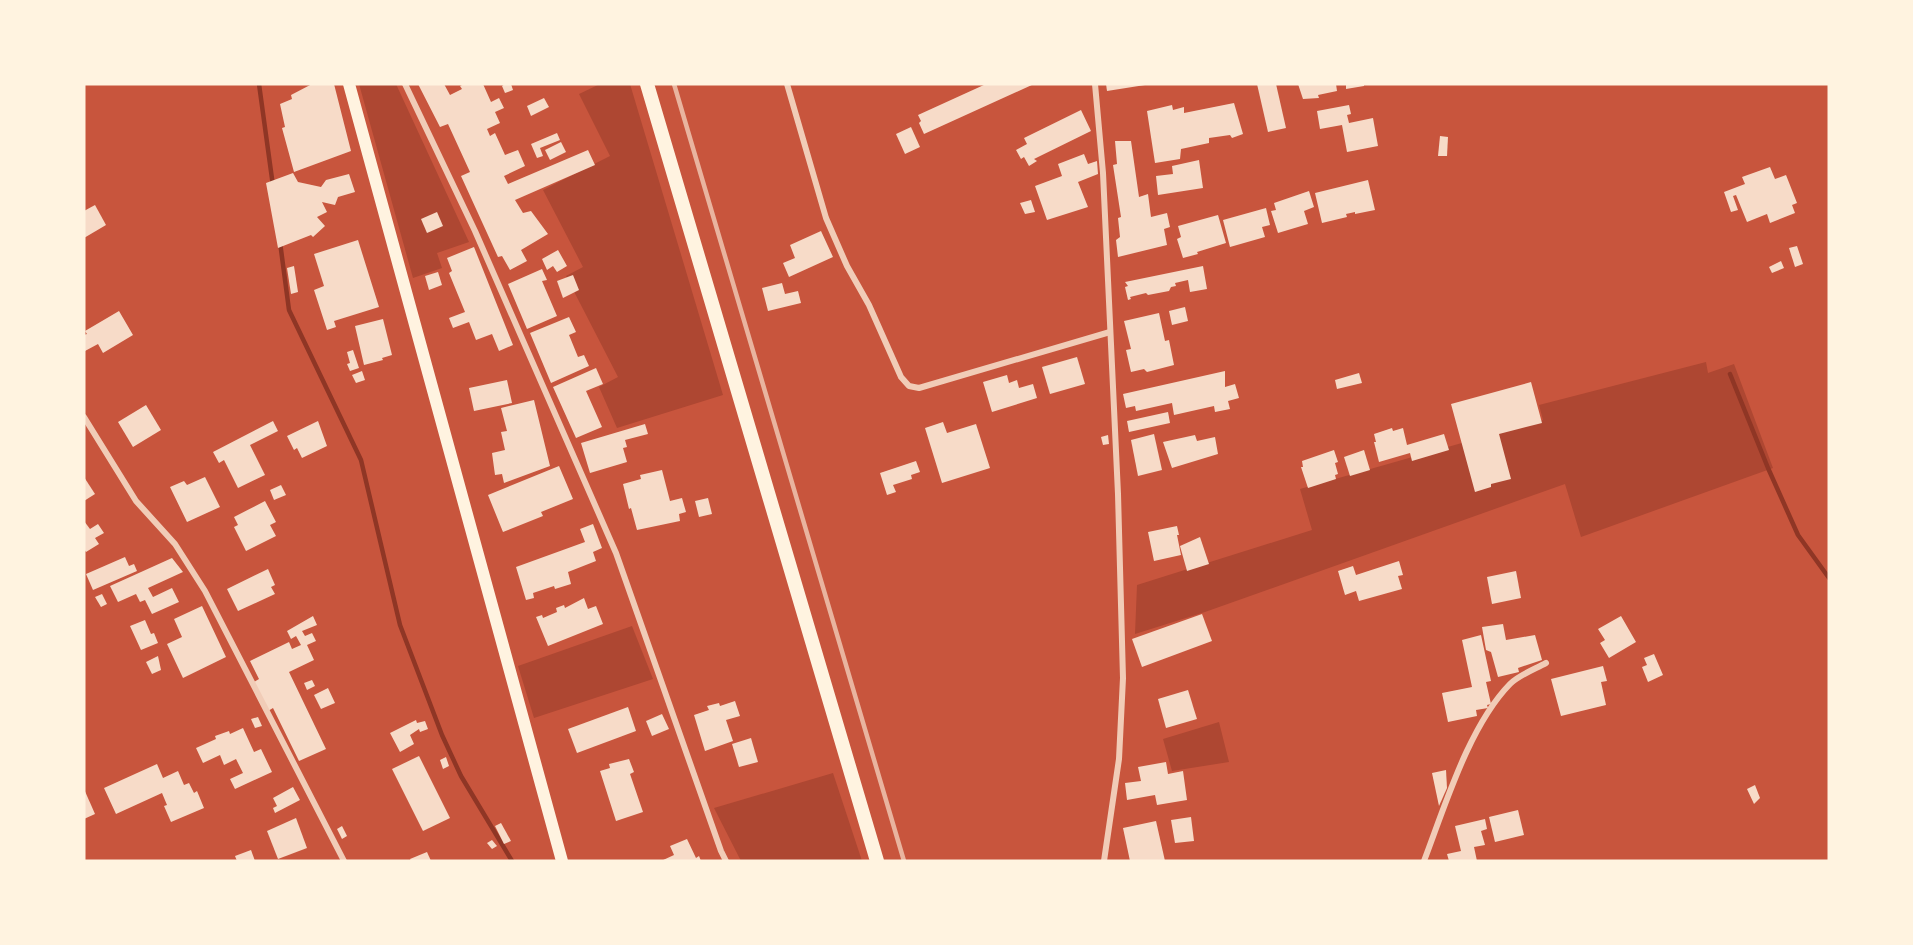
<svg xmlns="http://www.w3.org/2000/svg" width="1913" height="945" font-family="Ubuntu,sans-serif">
<rect width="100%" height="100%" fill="#c8553d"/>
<g fill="#ae4732">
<path d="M359,84h37l73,158 -32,11 5,15 -29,10z"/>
<path d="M600,84h30l93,311 -106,33 -18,-41 19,-10 -52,-101 17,-9 -40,-77 67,-34 -31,-62z"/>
<path d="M1706,362l2,11 26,-9 39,104 -192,69 -16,-53 -360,128 -70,22 2,-49 175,-55 -12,-41 243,-69 -4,-15z"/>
<path d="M632,626l21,53 -119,39 -16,-52z"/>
<path d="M1219,722l10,40 -57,9 -9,-32z"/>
<path d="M833,773l29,88h-121l-27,-53z"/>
</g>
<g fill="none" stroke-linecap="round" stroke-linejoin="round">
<g stroke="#8f3625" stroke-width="4.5">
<path d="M259,84l14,102"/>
<path d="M280,242l9,68 72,150 39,165 42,110 19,41 51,85"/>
<path d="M1730,374l38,94 30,67 31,43"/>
</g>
</g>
<g fill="#f7dbc8">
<path d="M312,84h22l17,67 -57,21 -12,-44 3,-1 -5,-23 12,-5 -1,-4z"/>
<path d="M418,84h26l6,11 12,-6 -2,-3 4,-2h19l8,18 8,-4 5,10 -9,4 5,11 -13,6 3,7 5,-3 10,22 13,-5 7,16 -21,10 4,8 80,-34 7,15 -80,35 8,13 8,-2 17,23 -27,16 6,11 -17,9 -8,-14 -4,1 -37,-81 9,-4 -22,-48 -8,3z"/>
<path d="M505,84h6l2,6 -8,3 -3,-7z"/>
<path d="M986,84h48l-110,50 -5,-11 2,-2 -3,-6z"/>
<path d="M1106,84h39v1l-38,6z"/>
<path d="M1257,84h19l10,44 -18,4z"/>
<path d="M1298,84h38l1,7 -19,4 1,3 -16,1z"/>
<path d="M1346,84h18v2l-18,3z"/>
<path d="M544,98l5,9 -18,9 -4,-10z"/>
<path d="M1234,103l9,31 -11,4 -2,-3 -21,3v5l-28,6 -1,10 -25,4 -8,-52 25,-6 1,5 11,-3v6z"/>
<path d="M1349,105l2,9 -4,1 2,8 24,-5 5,28 -31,6 -5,-27 -22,4 -3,-18z"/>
<path d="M1081,110l10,21 -57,28 3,2 -8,5 -5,-9 -3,2 -5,-9 11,-6 -3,-6z"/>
<path d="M911,127l9,20 -15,7 -9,-20z"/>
<path d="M557,133l3,7 -20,8 3,8 -6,2 -6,-14z"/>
<path d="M1440,136l8,1 -1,19h-9z"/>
<path d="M1115,141h16l8,56 9,-3 3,23 16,-4 3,14 -6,2 3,16 -49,12 -2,-17 4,-3 -2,-19 3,-1 -8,-52 4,-1z"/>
<path d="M561,142l5,10 -16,8 -5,-10z"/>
<path d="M1084,154l4,10 9,-3 1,13 -20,8 10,25 -41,13 -12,-34 27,-10 -4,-12z"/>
<path d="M1199,160l4,28 -45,7 -2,-19 17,-2 -1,-8z"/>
<path d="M1770,167l5,12 11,-4 11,28 -5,2 3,8 -25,10 -3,-9 -20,8 -11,-27 -3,1 5,14 -7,2 -7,-20 21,-8 -3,-7z"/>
<path d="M293,173l5,9 23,5 5,-7 23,-6 6,18 -17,5 -3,8 -13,-3 5,10 -10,5 8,9 -12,11 -2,-2 -33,13 -12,-65z"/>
<path d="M1368,180l7,30 -20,4v-2l-9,2 1,3 -25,6 -7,-30z"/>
<path d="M1309,191l5,16 -10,4 4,13 -30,9 -7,-22 5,-1 -2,-7z"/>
<path d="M1031,200l4,12 -10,2 -5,-11z"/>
<path d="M95,205l11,20 -22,13v-27z"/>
<path d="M1266,208l4,17 -8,2 3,10 -35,10 -7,-27z"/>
<path d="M437,212l6,14 -16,7 -6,-14z"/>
<path d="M1218,215l8,28 -29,9 1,2 -15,4 -6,-19 4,-2 -3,-11z"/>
<path d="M821,231l12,26 -44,20 -6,-14 12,-5 -5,-13z"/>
<path d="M358,240l21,67 -45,14 2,6 -9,3 -13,-40 10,-4 -10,-32z"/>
<path d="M1797,246l6,18 -8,3 -6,-19z"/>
<path d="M474,247l39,98 -14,6 -7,-17 -16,6 -7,-18 -16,6 -4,-10 16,-6 -16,-39 3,-2 -5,-13z"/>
<path d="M558,250l9,16 -10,6 -4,-6 -6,4 -5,-11z"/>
<path d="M1781,261l3,7 -12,5 -3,-6z"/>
<path d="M294,266l4,26 -7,2 -4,-26z"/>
<path d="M1203,266l4,23 -17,3 -2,-12 -13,3 1,3 -5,1 -2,4 -21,4 -2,-2 -16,4 1,2 -3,1 -3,-13 3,-1 -3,-4z"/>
<path d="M542,269l5,11 -5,1 15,35 -30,13 -19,-45z"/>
<path d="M438,272l4,13 -13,5 -4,-14z"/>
<path d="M573,275l6,15 -16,8 -6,-17z"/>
<path d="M782,283l3,11 13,-3 3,12 -33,8 -6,-23z"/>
<path d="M1185,307l3,14 -16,4 -3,-14z"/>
<path d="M119,311l14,24 -30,18 -5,-9 -13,7 -1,-16 3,-1 -2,-3z"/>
<path d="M1159,313l6,28 4,-1 5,25 -27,7 -3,-3 -13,3 -5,-22 5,-1 -7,-28z"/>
<path d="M569,317l7,15 -7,3 9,22 6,-2 5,11 -38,17 -21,-50z"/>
<path d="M383,319l9,36 -10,3 1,2 -19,5 -9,-39z"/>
<path d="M353,350l6,18 -9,3 -3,-7 3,-1 -3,-11z"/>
<path d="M1077,357l8,27 -35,10 -8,-27z"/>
<path d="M596,368l7,16 -17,7 16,36 -26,11 -23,-51z"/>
<path d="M362,371l3,9 -9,3 -4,-8z"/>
<path d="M1225,371v16l10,-3 4,14 -11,3 2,8 -15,3 -1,-6 -40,9 -2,-12 -36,8 -1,-5 -9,2 -3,-14z"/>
<path d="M1359,373l3,10 -25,6 -2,-9z"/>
<path d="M1007,375l2,8 8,-3 2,8 14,-4 4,14 -45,14 -9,-30z"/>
<path d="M507,380l5,23 -38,8 -5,-23z"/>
<path d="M1531,382l11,41 -43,11 12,45 -20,5v3l-16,5 -24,-88z"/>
<path d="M534,400l16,66 -46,17 -2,-9 -7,1 -3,-22 13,-3 -4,-18 6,-1 -6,-23z"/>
<path d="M146,405l15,25 -28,17 -15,-25z"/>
<path d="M1168,412l2,11 -41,9 -2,-11z"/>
<path d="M273,421l5,10 -28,14 15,30 -27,13 -14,-28 -5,3 -6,-11z"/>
<path d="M318,421l9,25 -25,12 -5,-10 -3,2 -7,-14z"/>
<path d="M943,422l4,11 29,-9 14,44 -48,15 -17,-55z"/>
<path d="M645,424l3,10 -23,6 2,7 -4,1 4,14 -37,11 -9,-30z"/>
<path d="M1392,428l1,3 10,-3 4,17 37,-11 5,16 -37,11 -2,-8 -31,9 -5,-20h2l-2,-8z"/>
<path d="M1154,434l8,36 -24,6 -7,-36z"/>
<path d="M1108,435l1,9 -6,1 -2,-8z"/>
<path d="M1195,435l2,6 18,-4 3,17 -46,14 -9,-26z"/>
<path d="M1334,450l4,12 -3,1 3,11 -3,1 1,4 -28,9 -7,-21h2l-1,-6z"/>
<path d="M1364,450l6,20 -20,6 -6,-19z"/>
<path d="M916,461l4,11 -9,3 1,4 -19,6 3,7 -9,3 -7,-22z"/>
<path d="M559,466l14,33 -32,13 2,4 -40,16 -15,-37z"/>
<path d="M662,470l8,31 12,-3 4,14 -7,2 1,7 -43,9 -6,-22 -2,1 -6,-25 18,-5 -1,-4z"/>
<path d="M84,477l11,17 -11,7z"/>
<path d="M205,477l15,30 -33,15 -17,-35 14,-6 3,4z"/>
<path d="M281,485l5,10 -12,5 -4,-10z"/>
<path d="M708,498l4,16 -13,3 -4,-16z"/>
<path d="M265,501l11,21 -6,3 6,11 -30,15 -12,-24 4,-2 -4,-8z"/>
<path d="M84,521l6,8 8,-5 6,9 -9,5 4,6 -13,8 -2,-3z"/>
<path d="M593,524l9,24 -9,4 3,9 -28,11 3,12 -16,5 -1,-3 -21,7 1,5 -8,2 -10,-33 69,-25 -5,-13z"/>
<path d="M1177,526l2,9h-2l4,20 -27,6 -6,-29z"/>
<path d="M1200,537l9,27 -22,7 -7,-25z"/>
<path d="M125,557l4,9 5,-2 3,7 -44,19 -7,-16z"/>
<path d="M172,558l11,14 -35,16 5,9 19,-9 7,14 -27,12 -7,-14 -5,2 -4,-8 -18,8 -8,-16z"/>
<path d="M1399,561l4,14 -5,1 4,13 -43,12 -3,-10 -11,4 -7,-24 15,-5 3,9z"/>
<path d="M268,569l7,16 -4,2 4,7 -37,17 -11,-22z"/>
<path d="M1516,571l5,27 -29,6 -5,-27z"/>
<path d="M102,594l5,10 -6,3 -6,-10z"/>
<path d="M584,598l4,11 8,-3 7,18 -55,22 -12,-29 6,-2 1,3 14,-6 -1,-4 8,-3 1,3z"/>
<path d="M202,606l24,51 -43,21 -16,-34 15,-7 -8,-18z"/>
<path d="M1202,614l10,27 -70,26 -10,-28z"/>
<path d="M313,616l4,9 -15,6 3,5 7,-3 4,8 -9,4 7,15 -25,12 37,77 -27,12 -26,-53 -5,3 -14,-29 5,-3 -9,-18 39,-19 3,7 9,-4 -5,-9 -5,3 -4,-8z"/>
<path d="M1621,616l15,26 -27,16 -9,-15 5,-3 -7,-11z"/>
<path d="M145,620l6,14 3,-1 4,10 -17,7 -11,-24z"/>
<path d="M1503,624l3,16 29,-5 7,25 -24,8 1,4 -21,5 -7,-25 -5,-2 -4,-23z"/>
<path d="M1481,635l10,46 -5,1 5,22 -4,1 1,3 -12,2 1,6 -29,6 -6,-29 30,-6 -10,-47z"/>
<path d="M1654,654l9,21 -15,7 -6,-15 5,-2 -3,-7z"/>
<path d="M158,656l3,14 -9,4 -6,-12z"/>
<path d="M1603,666l4,15 -6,1 5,23 -45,11 -10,-37z"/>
<path d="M312,680l3,6 -8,4 -3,-7z"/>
<path d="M328,688l7,15 -14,6 -7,-14z"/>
<path d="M1188,690l9,29 -31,9 -8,-29z"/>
<path d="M735,701l5,15 -14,4 7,21 -28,10 -11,-36 15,-5 -2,-4 12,-3 1,3z"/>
<path d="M628,707l8,24 -59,22 -9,-24z"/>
<path d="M662,714l7,15 -17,7 -6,-15z"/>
<path d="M258,717l4,9 -7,2 -4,-9z"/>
<path d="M416,720l1,3 8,-2 3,8 -8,3 -1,-3 -9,6 4,9 -14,8 -10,-19z"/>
<path d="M243,728l11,24 7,-3 11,23 -37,17 -5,-10 13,-6 -7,-14 -12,6 -4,-10 -17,8 -7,-15 20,-9 -1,-3 14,-5 1,3z"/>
<path d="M751,738l7,24 -19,5 -7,-23z"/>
<path d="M419,756l31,62 -27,13 -31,-62z"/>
<path d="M446,757l3,9 -6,3 -3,-9z"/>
<path d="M629,759l5,13 -4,2 13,38 -27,9 -16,-50 10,-3 -1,-4z"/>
<path d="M1166,762l2,12 15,-3 4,29 -30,5 -2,-10 -28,5 -2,-17 16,-2 -3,-14z"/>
<path d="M157,764l6,14 15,-7 6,14 5,-2 5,10 3,-2 7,17 -33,14 -7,-16 3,-1 -5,-12 -46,21 -12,-26z"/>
<path d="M1446,770l1,18 -8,18 -7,-33z"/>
<path d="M1755,785l5,13 -6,6 -7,-15z"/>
<path d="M293,787l7,13 -25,13 -2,-5 4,-2 -4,-8z"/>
<path d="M84,789l11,25 -11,5z"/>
<path d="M1518,810l6,25 -29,7 -6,-25z"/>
<path d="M1191,817l3,24 -19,2 -4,-23z"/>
<path d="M296,818l11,30 -29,11 -11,-28z"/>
<path d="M1485,819l2,10 -6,2 4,14 -11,2 3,14h-28l-2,-7 14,-3 -6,-25z"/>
<path d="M1156,821l9,40h-35l-7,-33z"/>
<path d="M501,823l10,18 -7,3 -9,-18z"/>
<path d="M342,826l5,10 -5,3 -5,-10z"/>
<path d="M687,839l9,19 3,-2 2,5h-40l13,-6 -4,-9z"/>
<path d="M492,840l5,6 -5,3 -5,-6z"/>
<path d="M251,850l4,11h-18l-2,-5z"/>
<path d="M427,852l4,9h-20l-1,-2z"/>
</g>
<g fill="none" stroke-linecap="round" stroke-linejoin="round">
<g stroke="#f1ccb7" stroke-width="6">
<path d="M405,84l70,147 141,322 105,298 5,10"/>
<path d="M787,84l39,134 21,48 22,39 32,72 8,9 10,2 191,-56"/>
<path d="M1095,84l8,89 15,321 5,184 -4,81 -15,102"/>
<path d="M84,417l52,84 39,43 30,47 139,270"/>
<path d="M1424,861c21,-55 45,-135 86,-177 9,-9 25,-15 36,-21"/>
</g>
<path stroke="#fff3e0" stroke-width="12" d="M349,84l213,777"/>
<path stroke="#fff3e0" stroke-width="14" d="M647,84l230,777"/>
<path stroke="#e9b49f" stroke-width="4.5" d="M674,84l230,777"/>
</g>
<rect width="1913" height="945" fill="none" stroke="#fff3e0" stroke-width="171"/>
</svg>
